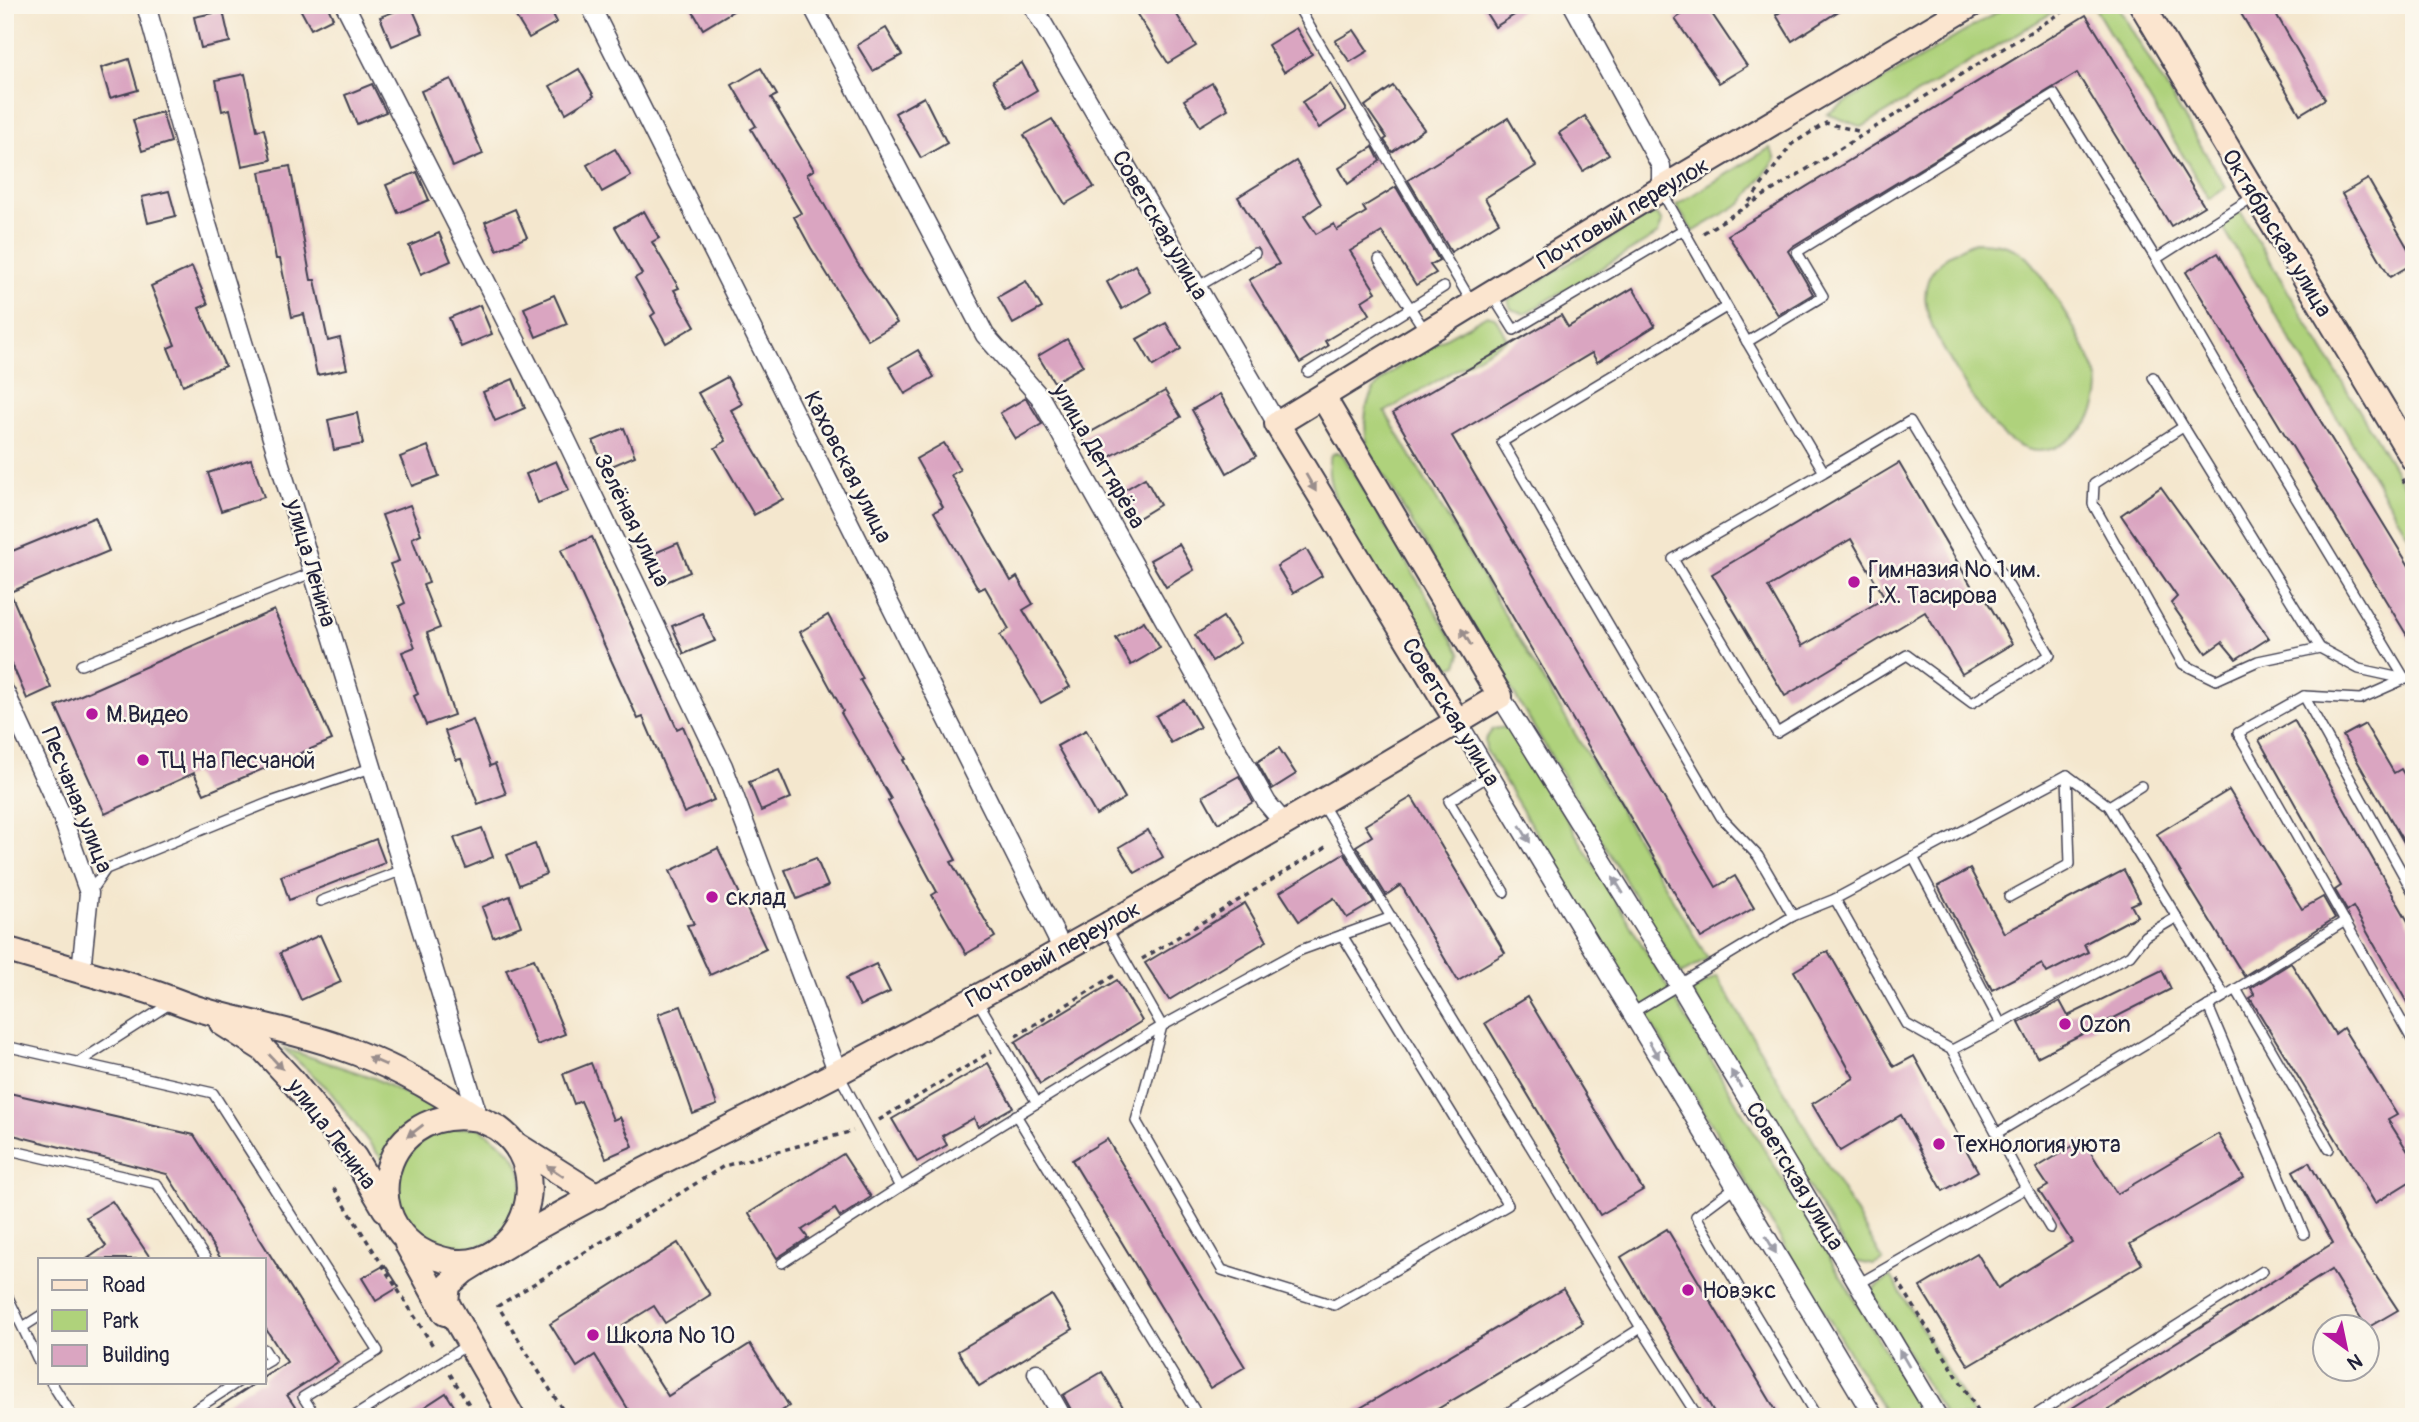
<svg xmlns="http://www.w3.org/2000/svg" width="2419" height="1422" font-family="Pangolin,sans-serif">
<rect width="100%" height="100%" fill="#fbf7ec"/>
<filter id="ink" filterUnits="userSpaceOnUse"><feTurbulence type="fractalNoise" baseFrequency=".0143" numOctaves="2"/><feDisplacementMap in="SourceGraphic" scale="14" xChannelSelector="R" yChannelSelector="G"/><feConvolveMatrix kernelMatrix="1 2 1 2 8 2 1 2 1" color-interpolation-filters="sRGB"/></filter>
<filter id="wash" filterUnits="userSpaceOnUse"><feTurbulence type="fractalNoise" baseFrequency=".00686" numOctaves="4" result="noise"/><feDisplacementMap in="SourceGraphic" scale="28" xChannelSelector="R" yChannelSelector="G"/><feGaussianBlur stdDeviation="1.57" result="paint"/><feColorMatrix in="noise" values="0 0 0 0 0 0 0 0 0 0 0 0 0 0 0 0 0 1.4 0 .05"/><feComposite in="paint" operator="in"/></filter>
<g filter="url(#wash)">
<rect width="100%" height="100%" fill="#f4e7ce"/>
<g fill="#afd27b" stroke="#687a5b" stroke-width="2">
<path d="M2009,5h56l-203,122 -35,-13z"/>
<path d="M2093,5h24l109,183 -17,11z"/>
<path d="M1770,148l6,11 -33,43 -50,30 -17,-27z"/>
<path d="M2240,211l174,291v43l-194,-322z"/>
<path d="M1649,215h8l5,7 -4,12 -133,80 -14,-5 -3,-9z"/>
<path d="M1975,242c18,0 36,2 50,14 18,16 67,99 73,123 3,16 -3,37 -15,49 -57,57 -94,-4 -123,-51 -32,-53 -65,-105 15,-135z"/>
<path d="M1487,315l8,2 12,22 -122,73 323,547 -27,15 -313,-525c-4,-20 -6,-46 9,-63 22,-26 80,-53 110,-71z"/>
<path d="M1337,452l6,3 118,199 -4,11 -9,4 -16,-7c-24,-38 -120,-168 -101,-207z"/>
<path d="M1506,727l11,9 408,681h-37l-402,-667 -1,-10 8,-11z"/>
<path d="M1717,976l166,284 -9,5 -21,-4 -161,-269z"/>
<path d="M283,1048l91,30 65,33 -55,51 -56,-73z"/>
<path d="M479,1127c10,9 30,20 36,31 38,73 -78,136 -112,55 -18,-43 3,-55 32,-84z"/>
<path d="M1891,1276l83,141h-28l-75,-126z"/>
</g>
<g id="blocks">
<g fill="#daa5c1" fill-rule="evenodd">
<path d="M298,5h29l6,13 -22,11z"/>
<path d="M411,5l12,28 -31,13 -12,-29z"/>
<path d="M524,5h24l9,17 -28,16 -16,-26z"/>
<path d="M689,5h54l-40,24z"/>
<path d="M1131,5h40l25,41 -28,17z"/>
<path d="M1481,5h49l-35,22z"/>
<path d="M1696,5h10l41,61 -28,17 -44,-64z"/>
<path d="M1791,5h57l-56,36 -16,-26z"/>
<path d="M2236,5h35l54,94 -25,15z"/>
<path d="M223,11l7,31 -29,6 -7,-31z"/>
<path d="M2086,15l118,191 -33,20 -94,-153 -284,173 -5,5 25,43 -35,21 -50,-80z"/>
<path d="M886,28l16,27 -29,16 -16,-26z"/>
<path d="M1296,28l16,26 -28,18 -16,-27z"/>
<path d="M1354,30l14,21 -18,11 -15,-21z"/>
<path d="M129,59l9,31 -28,8 -9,-30z"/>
<path d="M1022,63l15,27 -29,17 -15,-27z"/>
<path d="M761,68l16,27 -6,3 43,72 -7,4 49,87 41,62 -29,17 -57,-92 -17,-31 7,-4 -50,-84 5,-3 -24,-41z"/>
<path d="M579,69l15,27 -28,17 -16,-27z"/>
<path d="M245,74l12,56 7,-1 7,31 -29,6 -12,-57 -8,2 -6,-31z"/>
<path d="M451,79l32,75 -30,13 -32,-76z"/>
<path d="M1212,83l16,26 -28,17 -16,-26z"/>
<path d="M372,84l14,28 -29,12 -12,-29z"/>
<path d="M1330,84l16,26 -27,18 -17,-26z"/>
<path d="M1393,86l31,43 -32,23 -8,-12 3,-2 -22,-32z"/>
<path d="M924,97l23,46 -26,15 -26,-45z"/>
<path d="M162,112l9,30 -29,9 -9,-31z"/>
<path d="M1585,116l24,39 -26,16 -24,-38z"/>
<path d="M1508,118l28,48 -51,32 14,24 -48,30 -43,-72z"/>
<path d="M1052,119l42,68 -29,17 -41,-69z"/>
<path d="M1373,147l7,14 -32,23 -9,-16z"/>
<path d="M615,149l16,27 -29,16 -15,-27z"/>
<path d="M1296,161l25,43 -17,12 12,18 18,-10 3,6 29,-18 -3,-5 33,-20 43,73 -9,5 6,8 -20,12 -34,-53 -32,19 26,41 -14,9 8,13 -45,27 3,5 -28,17 -51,-83 30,-16 -41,-67z"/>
<path d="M290,166l21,114h4l13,61 12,-3 7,31 -30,6 -13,-61 -12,3 -12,-58h-4l-16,-87z"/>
<path d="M417,172l12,28 -31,13 -12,-28z"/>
<path d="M2368,179l46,80v4l-24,14 -48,-83z"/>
<path d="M169,191l7,25 -28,7 -6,-26z"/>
<path d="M515,209l12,28 -30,13 -12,-28z"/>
<path d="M644,211l15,27 -7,4 27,46 -5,2 21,36 -29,17 -15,-27 4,-3 -20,-35 7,-4 -27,-47z"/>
<path d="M439,233l12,28 -30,13 -12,-28z"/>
<path d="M2218,253l196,321v73l-228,-375z"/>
<path d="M1135,265l16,27 -29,17 -15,-27z"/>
<path d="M192,267l16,37 -9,4 26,58 -42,19 -15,-37 7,-3 -24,-59z"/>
<path d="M1026,281l16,27 -29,16 -15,-27z"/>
<path d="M1633,288l22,38 -58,36 -5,-9 -140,83 264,451 19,-11 19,32 -53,30 -308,-525 168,-98 7,12z"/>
<path d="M554,295l13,29 -31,13 -12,-29z"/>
<path d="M480,305l12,29 -31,13 -12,-29z"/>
<path d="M1166,323l15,26 -28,17 -16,-27z"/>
<path d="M1067,339l16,27 -29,16 -16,-26z"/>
<path d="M918,350l16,27 -29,17 -16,-27z"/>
<path d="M727,377l15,27 -11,6 52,89 -29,16 -39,-67 11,-7 -28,-48z"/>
<path d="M513,379l12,29 -30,13 -12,-29z"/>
<path d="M1165,391l16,26 -84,47 -15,-27z"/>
<path d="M1220,394l36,62 -29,17 -35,-63z"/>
<path d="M1026,398l16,26 -26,15 -16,-26z"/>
<path d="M357,413l6,31 -29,6 -6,-30z"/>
<path d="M624,428l11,28 -30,13 -12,-28z"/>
<path d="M944,443l16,27 -9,5 60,106 6,-4 16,27 -10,6 47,77 -29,16 -41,-68 9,-6 -24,-42 -6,3 -45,-78 9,-5 -27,-48z"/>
<path d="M428,446l11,30 -27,10 -12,-29z"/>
<path d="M251,459l13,38 -43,14 -13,-38z"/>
<path d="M556,461l13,29 -31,13 -12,-29z"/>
<path d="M1899,463l79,134 5,-3 29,50 -50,30 -37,-62 -140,84 -73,-122zM1851,539l34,59 -83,48 -34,-59z"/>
<path d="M1145,478l15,27 -28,17 -16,-27z"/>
<path d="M2161,487l108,151 -33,21 -14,-17 -16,11 -35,-50 6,-6 -56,-82z"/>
<path d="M410,505l11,29 -9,4 17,45 -6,2 17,43 -13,5 27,82 -28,10 -12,-29 4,-2 -16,-42 13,-5 -16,-41 6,-3 -15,-39 9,-3 -17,-46z"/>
<path d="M95,517l14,34 -99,41 41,96 -24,11 -22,-51v-94z"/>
<path d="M592,537l85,192 6,-3 31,74 -30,13 -41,-96 -5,2 -77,-169z"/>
<path d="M678,543l12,29 -31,13 -11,-29z"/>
<path d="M1179,544l15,26 -28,17 -16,-27z"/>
<path d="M1306,549l16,27 -29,17 -16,-27z"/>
<path d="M274,610l58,130 -128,54 -10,-21 -89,41 -49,-108z"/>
<path d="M702,613l13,28 -31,13 -12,-28z"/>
<path d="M828,615l35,64 -3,1 46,79 -3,1 53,100 -5,2 44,75 -29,17 -34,-59 5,-3 -49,-91 3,-2 -50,-86 2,-2 -43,-79z"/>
<path d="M1223,617l17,26 -28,18 -17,-26z"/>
<path d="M1144,621l16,27 -29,17 -15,-27z"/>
<path d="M1184,700l16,27 -29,16 -15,-27z"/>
<path d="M473,720l17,46 5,-2 11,30 -28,10 -17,-45 -5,1 -11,-29z"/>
<path d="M2294,720l120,212v83l-61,-108 -6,4 -12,-21 6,-4 -82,-146z"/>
<path d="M2365,724l29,49 7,-4 13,22v69l-71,-124z"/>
<path d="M1086,730l39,68 -29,17 -39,-69z"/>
<path d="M1279,748l17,26 -24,15 -15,-27z"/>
<path d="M779,770l12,28 -30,13 -12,-29z"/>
<path d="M1239,776l14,26 -35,21 -15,-27z"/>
<path d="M2229,790l73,119 21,-12 12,21 -91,58 -87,-142z"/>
<path d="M1412,797l93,156 -47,28 -57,-96 -15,10 -30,-49 16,-10 -7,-11z"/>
<path d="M482,828l11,29 -27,11 -12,-30z"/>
<path d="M1148,830l15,27 -28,16 -16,-26z"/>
<path d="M376,839l9,24 -96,37 -8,-24z"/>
<path d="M535,844l11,30 -27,11 -12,-30z"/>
<path d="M718,848l48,101 -56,26 -23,-50 7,-1 -24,-53z"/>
<path d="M1344,853l30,49 -27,16 -13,-20 -35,23 -19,-29z"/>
<path d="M816,858l12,28 -31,13 -12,-29z"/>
<path d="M1970,869l34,64 120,-63 16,31 -9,4 6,11 -53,28 4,8 -41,21 -5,-9 -50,26 -54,-104z"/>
<path d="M510,896l11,30 -28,11 -11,-30z"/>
<path d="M1245,903l22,38 -98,59 -24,-37z"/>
<path d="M320,935l21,47 -40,18 -21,-47z"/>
<path d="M1828,951l66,116 20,-11 64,115 -35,20 -42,-76 -61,36 -28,-47 42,-26 -60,-107z"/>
<path d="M534,959l31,75 -28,11 -31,-76z"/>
<path d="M2291,963l44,71 8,-6 54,87 -9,5 26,41v18l-39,24 -125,-205 5,-3 -4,-7z"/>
<path d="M876,964l14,28 -30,14 -14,-28z"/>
<path d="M2162,970l9,19 -134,68 -18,-34 41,-22 8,15z"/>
<path d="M1117,980l25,41 -102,63 -25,-42z"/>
<path d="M1527,997l116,193 -43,25 -115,-192z"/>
<path d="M681,1006l36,99 -24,9 -35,-100z"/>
<path d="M591,1063l22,57 7,-3 13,29 -27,12 -25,-57 -7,3 -11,-30z"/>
<path d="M988,1063l25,44 -35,20 -4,-9 -32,18 5,9 -30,17 -25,-43z"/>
<path d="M5,1092l189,43 144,227 -51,33 8,12 -14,10h-77l53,-35h7v-5l23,-15 -23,-36v-67h-43l-54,-85 -162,-41z"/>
<path d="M2218,1134l26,44 -114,66 12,20 -173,102 -49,-79 57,-34 21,35 74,-46 -33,-51 9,-5 -12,-18 47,-28 34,54z"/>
<path d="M1107,1139l138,228 -35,21 -138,-228z"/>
<path d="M843,1154l28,43 -31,20 -5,-8 -33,21 6,8 -31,20 -28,-45z"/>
<path d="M2309,1162l39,72 50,76 -31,18 -36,-58 -234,147h-39l275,-174 -40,-72z"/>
<path d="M112,1201l39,58h-64l19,-13 -20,-29z"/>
<path d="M1667,1229l113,188h-63l-96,-160z"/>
<path d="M678,1243l32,52 -45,28 -11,-17 -31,19 45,71 82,-52 39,62 -16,11h-140l-38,-62 -18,12 -27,-43z"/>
<path d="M385,1265l14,22 -23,14 -14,-23z"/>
<path d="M1563,1289l20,34 -159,94h-79z"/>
<path d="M1052,1295l21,34 -94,57 -21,-35z"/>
<path d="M1102,1372l27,45h-54l-12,-22z"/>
<path d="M446,1393l15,24h-52z"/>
</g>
</g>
</g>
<g filter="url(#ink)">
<use href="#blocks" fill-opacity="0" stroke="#424051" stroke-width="2"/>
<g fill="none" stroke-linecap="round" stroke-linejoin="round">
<defs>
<g id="lane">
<path d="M1297,5l174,296"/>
<path d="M1662,192l85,150 76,-46 -26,-44 257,-158 102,165 97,-62"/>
<path d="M2156,259l96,166 153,254h9"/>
<path d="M1379,260l47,72"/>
<path d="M1197,287l58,-34"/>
<path d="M1492,295l22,35 170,-101"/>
<path d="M1726,307l-224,135 219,375 37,39 35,60"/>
<path d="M1747,342l77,130 -151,87 104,174 130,-78 65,48 78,-48 -140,-234 -86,51"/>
<path d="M1308,372l136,-85"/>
<path d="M2153,377l167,271"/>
<path d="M2183,427l-89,57 -1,20 90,160 33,16 42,-19 62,-13 39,21 46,10 -45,20 -56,-3"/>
<path d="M81,665l233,-93"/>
<path d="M1490,775l-41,26 55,91"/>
<path d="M1321,802l320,526 -140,89"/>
<path d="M2109,806l32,-20"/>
<path d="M1913,857l88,167 -49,26"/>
<path d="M90,892l16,-23 162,-66 103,-35"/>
<path d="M2414,894l-110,-198 -66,37 176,310"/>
<path d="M2009,897l61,-33 -3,-89"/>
<path d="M1835,899l71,125 46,26 74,138 -166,95"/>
<path d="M321,901l82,-31"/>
<path d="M1106,927l56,99 -26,95 86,149 112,35 174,-100 -166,-270"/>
<path d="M2236,989l93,160"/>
<path d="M976,998l61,105"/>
<path d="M2208,1006l96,228"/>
<path d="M1632,1013l161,-97 42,-17 232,-124 42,31 116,190 120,-75"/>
<path d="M2001,1024l129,-69 15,-19 32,-19"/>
<path d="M5,1046l208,47 165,258 -75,46 13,20"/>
<path d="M79,1062l92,-59"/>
<path d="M838,1073l62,114 262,-161 139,-76 91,-33"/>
<path d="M1016,1115l178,294"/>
<path d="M1997,1133l228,-137"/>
<path d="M5,1149l152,35 49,75"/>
<path d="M1736,1186l-40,30 121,201"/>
<path d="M2026,1188l24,40"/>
<path d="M782,1263l118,-76"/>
<path d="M5,1291l35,73"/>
<path d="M23,1327l17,-11"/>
<path d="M1641,1328l57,89"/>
<path d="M264,1349l7,11 -7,4"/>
<path d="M51,1382l22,35"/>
<path d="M184,1417l54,-35"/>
<path d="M353,1417l111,-70"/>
<path d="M2032,1417l231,-146"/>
</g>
<g id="street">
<path d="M146,5l61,219 272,895"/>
<path d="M345,5l216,424 162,337 115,307"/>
<path d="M590,5l473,945"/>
<path d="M812,5l173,330 55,62 227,406 16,19"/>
<path d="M1032,5l245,419"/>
<path d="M1573,5l88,161v23"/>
<path d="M5,692l56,122 28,79 -8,78"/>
<path d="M1500,696l179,288 259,433"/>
<path d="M1457,721l417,696"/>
<path d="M1037,1373l25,44"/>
</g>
<g id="secondary">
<path d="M2142,5l272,455"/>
<path d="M1457,721l-180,-297 384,-235 310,-184"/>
<path d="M5,949c46,14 92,26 137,40 21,6 40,15 60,21 46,13 93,21 138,37 49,16 93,41 136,70 7,5 16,7 23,12 61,45 20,144 -49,132 -101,-19 -77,-161 29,-142"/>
<path d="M222,1023l41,26 28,30 63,78 31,52"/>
<path d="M515,1144l82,52"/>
<path d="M407,1244l38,69"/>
<path d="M512,1417l-66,-115 2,-17 16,-14c119,-75 249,-133 373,-198 225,-119 446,-247 663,-377l-177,-299"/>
</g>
</defs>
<use href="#lane" stroke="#424051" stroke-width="12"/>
<use href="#street" stroke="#424051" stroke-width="21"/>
<use href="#secondary" stroke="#424051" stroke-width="28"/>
<g stroke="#424051" stroke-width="3.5" stroke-dasharray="5 5" stroke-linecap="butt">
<path d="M1749,202l43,-58 34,-21 36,9"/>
<path d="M1703,233l371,-228"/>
<path d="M2402,479l12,20"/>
<path d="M1142,959l187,-114"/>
<path d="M1016,1036l101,-62"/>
<path d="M879,1120l113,-69"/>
<path d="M334,1188l101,161"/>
<path d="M1897,1279l85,138"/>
<path d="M450,1374l27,43"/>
<path d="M567,1417l-69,-111 226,-140 129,-35"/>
</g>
<use href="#lane" stroke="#fff" stroke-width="9"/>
<use href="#street" stroke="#fff" stroke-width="18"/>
<use href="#secondary" stroke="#fbe5cf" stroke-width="24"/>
</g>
<defs><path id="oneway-solid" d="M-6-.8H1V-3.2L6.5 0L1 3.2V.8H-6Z" transform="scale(1.75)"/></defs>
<g fill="#998d8c">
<use href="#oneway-solid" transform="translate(1311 483) rotate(60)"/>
<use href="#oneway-solid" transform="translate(1466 637) rotate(-121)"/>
<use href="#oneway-solid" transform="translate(377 1061) rotate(-156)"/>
<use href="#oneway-solid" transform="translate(276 1062) rotate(47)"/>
<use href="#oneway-solid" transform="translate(415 1131) rotate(143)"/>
<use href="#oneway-solid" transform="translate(555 1171) rotate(-146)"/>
</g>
<g fill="#9c9ca7">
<use href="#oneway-solid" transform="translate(1525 834) rotate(59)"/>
<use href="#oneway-solid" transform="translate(1618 885) rotate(-122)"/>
<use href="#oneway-solid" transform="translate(1654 1050) rotate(59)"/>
<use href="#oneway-solid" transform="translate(1736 1079) rotate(-121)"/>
<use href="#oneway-solid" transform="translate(1771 1245) rotate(59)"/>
<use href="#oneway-solid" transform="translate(1904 1358) rotate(-120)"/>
</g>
</g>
<g fill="#b5179e" stroke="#fbf7ec" stroke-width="2.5">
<circle cx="1854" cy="582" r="7"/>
<circle cx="92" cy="714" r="7"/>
<circle cx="143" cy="760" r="7"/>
<circle cx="712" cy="897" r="7"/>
<circle cx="2065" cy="1024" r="7"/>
<circle cx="1939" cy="1144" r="7"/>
<circle cx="1688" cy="1290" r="7"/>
<circle cx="593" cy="1335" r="7"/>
</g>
<g text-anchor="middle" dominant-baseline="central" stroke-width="5" stroke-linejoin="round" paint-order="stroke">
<g font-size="23" fill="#22223b" stroke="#fbf7ec">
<text transform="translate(1623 213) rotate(-31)">Почтовый переулок</text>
<text transform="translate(1160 225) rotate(60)">Советская улица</text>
<text transform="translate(2277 233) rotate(59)">Октябрьская улица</text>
<text transform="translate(1099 456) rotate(60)">улица Дегтярёва</text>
<text transform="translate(848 467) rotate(63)">Каховская улица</text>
<text transform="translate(632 520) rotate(64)">Зелёная улица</text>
<text transform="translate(311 563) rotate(74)">улица Ленина</text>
<text transform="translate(1451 712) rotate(59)">Советская улица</text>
<text transform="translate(77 800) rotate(68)">Песчаная улица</text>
<text transform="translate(1053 954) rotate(-29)">Почтовый переулок</text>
<text transform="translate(332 1134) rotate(53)">улица Ленина</text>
<text transform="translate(1795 1176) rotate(59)">Советская улица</text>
</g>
<g font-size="23" fill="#22223b" stroke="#fbf7ec" text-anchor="start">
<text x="1868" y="569">Гимназия № 1 им.<tspan x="1868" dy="26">Г.Х. Тасирова</tspan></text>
<text x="106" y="714">М.Видео</text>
<text x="157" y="760">ТЦ На Песчаной</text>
<text x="726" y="897">склад</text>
<text x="2079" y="1024">Ozon</text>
<text x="1953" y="1144">Технология уюта</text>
<text x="1702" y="1290">Новэкс</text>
<text x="607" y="1335">Школа № 10</text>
</g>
</g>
<rect width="2419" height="1422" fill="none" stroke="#fbf7ec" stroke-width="28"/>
<rect x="38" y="1258" width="228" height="126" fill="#fbf7ec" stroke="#a4a2a5" stroke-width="2"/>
<rect x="52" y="1280" width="35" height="10" fill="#fbe5cf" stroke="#a4a2a5" stroke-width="2"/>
<text x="102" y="1292" font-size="21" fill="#22223b">Road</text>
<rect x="52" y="1310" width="35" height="21" fill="#afd27b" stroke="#a4a2a5" stroke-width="2"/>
<text x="102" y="1328" font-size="21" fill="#22223b">Park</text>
<rect x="52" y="1345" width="35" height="21" fill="#daa5c1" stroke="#a4a2a5" stroke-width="2"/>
<text x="102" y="1362" font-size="21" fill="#22223b">Building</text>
<g transform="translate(2346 1348) rotate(147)"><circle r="33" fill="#fbf7ec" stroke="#a4a2a5" stroke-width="2"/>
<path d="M0-5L12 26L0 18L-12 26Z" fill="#b5179e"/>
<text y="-10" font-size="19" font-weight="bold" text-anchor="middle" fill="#22223b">N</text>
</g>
</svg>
